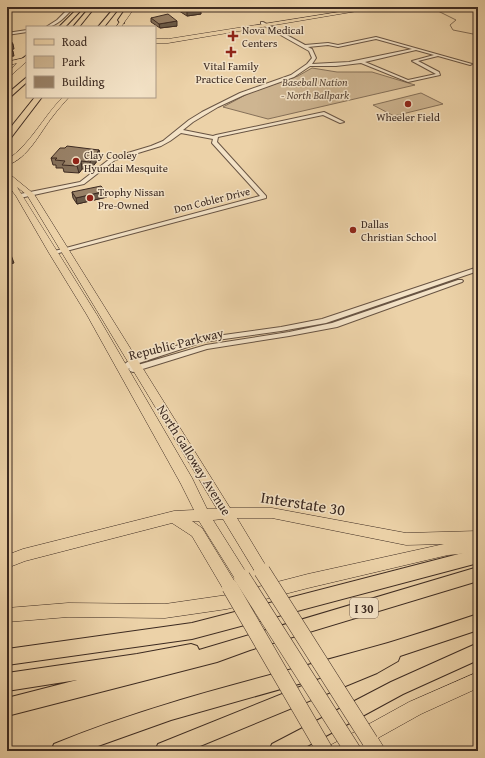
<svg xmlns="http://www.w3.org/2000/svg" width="485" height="758" font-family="'Gentium Book Plus',serif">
<rect width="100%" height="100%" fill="#ecd2a8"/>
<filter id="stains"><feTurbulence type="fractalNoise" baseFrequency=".005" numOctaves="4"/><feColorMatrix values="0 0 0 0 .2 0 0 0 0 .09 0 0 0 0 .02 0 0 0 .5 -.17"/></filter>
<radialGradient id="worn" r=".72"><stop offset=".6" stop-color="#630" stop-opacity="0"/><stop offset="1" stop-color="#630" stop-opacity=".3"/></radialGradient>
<g fill="#ceb591" stroke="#857059">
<path d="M312,68l25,4h35l43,13 -147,34 -45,-12 26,-14 49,-17z"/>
<path d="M421,93l22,11 -49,12 -21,-11z"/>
</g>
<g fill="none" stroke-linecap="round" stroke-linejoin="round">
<path stroke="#826d56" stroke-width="1" d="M422,7l14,3 20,10 -6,5 3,5 25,5"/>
<defs>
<g id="minor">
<path d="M70,7h4c-7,8 -17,20 -28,20l11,-7z"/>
<path d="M261,22h2l42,23 23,-2 10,2 38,-8 96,27 -2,1 -32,-9 -20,5 21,11 1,3 -32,7 -47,-19 -25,3h-26l-16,11 -50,18 -26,12 -25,15 -10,8 30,6 3,-1 108,-23 20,10 -4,1 -17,-8 -105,22 -1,5 49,54v2l-211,56h-4v-2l209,-56 -48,-53 1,-4 -32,-6 -11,8 -9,5 -46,14 -31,24 -64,14 -3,-2 3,-2 60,-12 31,-24 40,-12 12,-5 26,-21 13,-8 38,-19 51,-18 16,-11 5,-6 -3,-7 -48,-27zM376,39l36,10 -63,13 -37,2 4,-6 -4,-9 -4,-2 20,-2 10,2zM416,50l18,5 -22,6 24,13 -28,6 -43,-18z"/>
<path d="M27,30v2l-20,3v-2z"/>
<path d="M478,267v4l-152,52 -45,8 -78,11 -67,22 -5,3 75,-22 83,-13 43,-9 126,-43h4l1,1 -1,1 -125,45 -48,9 -82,13 -74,23 -3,-1 -1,-2 1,-1 -8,4 -4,-3 12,-9 72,-22 79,-11 41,-8z"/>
</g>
<g id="major">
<path d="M131,7h4l-14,20h-5z"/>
<path d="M370,7h11l-213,36h-13v-4h13z"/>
<path d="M24,58l3,1v2l-20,18v-5l10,-11 -10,3v-4z"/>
<path d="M63,97h6c-5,6 -11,12 -16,19 -13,16 -25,43 -46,49v-5c24,-16 36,-43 56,-63z"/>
<path d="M7,172l27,22 196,314h42l134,25 72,-2v18l-9,4 -21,2 -140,33 -81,21 -62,9 -97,-1 -61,5v-14l61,-5 97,1 62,-9 81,-21 136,-30 -38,1 -134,-27h-35l32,53 -2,4 -5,2 -5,-2 -34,-56 -10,1 36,57 -2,5 -5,1 -5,-1 -38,-61h-7l10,7 33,54 2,5 -2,5 -5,2 -5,-2 -33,-56 -20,-13 -147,38 -18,7v-13l16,-6 151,-38 20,-1 -13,-26 -94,-169 -38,-62 -33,-57 -9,-12zM17,187l10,8 190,314h-10l-15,-31 -95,-163z"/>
<path d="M478,672v16l-57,26 -43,24 8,13h-19l-4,-5 -9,5h-26l3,-6 78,-43z"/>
</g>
<g id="highway">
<path d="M79,7h5l-19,20h-6z"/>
<path d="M90,7h5l-16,20h-6z"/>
<path d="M115,7h5l-16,20h-6z"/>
<path d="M127,7h4l-7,13v3h-4l-2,-3z"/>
<path d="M27,55v5l-5,1v-2z"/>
<path d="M27,77v5l-20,18v-6z"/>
<path d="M35,97h7l-32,42h-3v-7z"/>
<path d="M478,549v14l-286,76 -185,26v-16l185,-26z"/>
<path d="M478,567v14l-228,69 -33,12 -210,54v-18l70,-18 -70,11v-18l130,-19 54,-10 6,2 2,4z"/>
<path d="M478,614v16l-78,26 -2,5 -21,12 -189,78h-33l3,-7 169,-68 -156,44 -87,31h-33l3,-7c109,-45 222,-69 334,-101 30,-9 60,-19 90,-29z"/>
<path d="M478,643v17l-75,34 -105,57h-29l3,-7 119,-62z"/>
</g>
</defs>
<use href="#minor" stroke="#685443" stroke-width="2"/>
<use href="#major" stroke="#3c2a21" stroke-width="1"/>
<use href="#highway" stroke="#3c2a21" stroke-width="2"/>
<use href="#minor" fill="#f3e2c6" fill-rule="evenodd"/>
<use href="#major" fill="#ecd2a8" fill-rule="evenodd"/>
<use href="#highway" fill="#ecd2a8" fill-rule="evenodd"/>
<defs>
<g id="major-bridge">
<path d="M262,571l108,170"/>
<path d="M242,577l111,174"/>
<path d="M230,587l95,164"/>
</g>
</defs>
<use href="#major-bridge" stroke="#3c2a21" stroke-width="17" stroke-linecap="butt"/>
<use href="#major-bridge" stroke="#ecd2a8" stroke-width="16"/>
</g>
<g fill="#836f59" stroke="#3c2a21">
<path d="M173,7h24l4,7 -14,2z"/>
<path d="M151,18l26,8 -17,2 -9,-6z"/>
<path d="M99,150l1,7 -9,12h-9l-3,4 -15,-1 -1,-4h-7v-3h-3l-2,-7z"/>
<path d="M72,192l35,5 -30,7 -4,-6z"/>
</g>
<g fill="#6a5a48" stroke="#3c2a21">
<path d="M201,10v4l-14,2v-5z"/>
<path d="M177,21v5l-17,2 -1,-4z"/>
<path d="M13,44l1,5 -5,1 -1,-5z"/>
<path d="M13,51l1,5 -7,1v-5z"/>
<path d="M99,150l1,7 -9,12 -1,-7z"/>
<path d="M81,161l1,8 -3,4 -2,-7z"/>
<path d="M106,191l1,6 -30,7 -1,-6z"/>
<path d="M11,255l3,8 -7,2v-9z"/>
</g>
<g fill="#988167" stroke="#3c2a21">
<path d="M180,7h17l4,3 -14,1z"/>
<path d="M168,14l9,7 -18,3 -8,-6z"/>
<path d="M10,39l3,5 -5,1 5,6 -6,1v-12z"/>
<path d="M67,146l32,4 -9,12 -9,-1 -4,5 -15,-1 3,-4 -10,-1 2,-2h-6l9,-10h5z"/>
<path d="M101,186l5,5 -30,7 -4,-6z"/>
<path d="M7,247l4,8 -4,1z"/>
</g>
<g fill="#8f2418" stroke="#f3e2c6" stroke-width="1.5">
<path d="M231 30h4v4h4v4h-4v4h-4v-4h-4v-4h4z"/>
<path d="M229 46h4v4h4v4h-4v4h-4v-4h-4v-4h4z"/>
<circle cx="408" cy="104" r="4"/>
<circle cx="76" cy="161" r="4"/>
<circle cx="90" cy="198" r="4"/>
<circle cx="353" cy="230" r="4"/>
</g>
<g text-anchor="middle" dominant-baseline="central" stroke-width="3" stroke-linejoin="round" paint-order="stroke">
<g font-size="11" fill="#3c2a21" stroke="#f3e2c6" text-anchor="start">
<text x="242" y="30">Nova Medical<tspan x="242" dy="13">Centers</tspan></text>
<text x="231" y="66" text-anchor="middle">Vital Family<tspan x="231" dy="13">Practice Center</tspan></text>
<text x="408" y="117" text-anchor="middle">Wheeler Field</text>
<text x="84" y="155">Clay Cooley<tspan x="84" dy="13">Hyundai Mesquite</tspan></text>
<text x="98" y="192">Trophy Nissan<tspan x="98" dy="13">Pre-Owned</tspan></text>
<text x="361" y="224">Dallas<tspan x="361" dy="13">Christian School</tspan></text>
</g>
<g font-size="11" font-style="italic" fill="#594637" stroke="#f3e2c6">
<text x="315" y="82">Baseball Nation<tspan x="315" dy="13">- North Ballpark</tspan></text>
</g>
<g font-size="11" fill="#3c2a21" stroke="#f3e2c6">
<text transform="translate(212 200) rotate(-14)">Don Cobler Drive</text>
</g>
<rect fill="#f3e2c6" stroke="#736152" stroke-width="1" x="350" y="598" width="28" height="20" rx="3"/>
<g font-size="12" font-weight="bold" fill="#3c2a21">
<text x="364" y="608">I 30</text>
</g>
<g font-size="13" fill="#3c2a21" stroke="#f3e2c6">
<text transform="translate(176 344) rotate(-14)">Republic Parkway</text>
<text transform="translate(194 460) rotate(58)">North Galloway Avenue</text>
</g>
<g font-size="16" fill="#3c2a21" stroke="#f3e2c6">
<text transform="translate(303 503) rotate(9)">Interstate 30</text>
</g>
</g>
<rect width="485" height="758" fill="none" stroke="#ecd2a8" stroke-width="24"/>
<rect x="8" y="8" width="469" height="742" fill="none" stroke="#3c2a21" stroke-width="2"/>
<rect x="12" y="12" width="461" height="734" fill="none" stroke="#3c2a21"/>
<rect x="26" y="26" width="130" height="72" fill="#f3e2c6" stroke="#aa9884"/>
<rect x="34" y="39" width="20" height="6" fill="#ecd2a8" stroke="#aa9884"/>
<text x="62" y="46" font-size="12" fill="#3c2a21">Road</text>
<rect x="34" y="56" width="20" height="12" fill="#ceb591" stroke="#aa9884"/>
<text x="62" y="66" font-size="12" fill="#3c2a21">Park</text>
<rect x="34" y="76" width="20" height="12" fill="#988167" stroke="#aa9884"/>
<text x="62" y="86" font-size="12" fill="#3c2a21">Building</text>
<rect width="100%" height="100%" filter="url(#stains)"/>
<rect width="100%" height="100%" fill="url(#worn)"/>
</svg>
